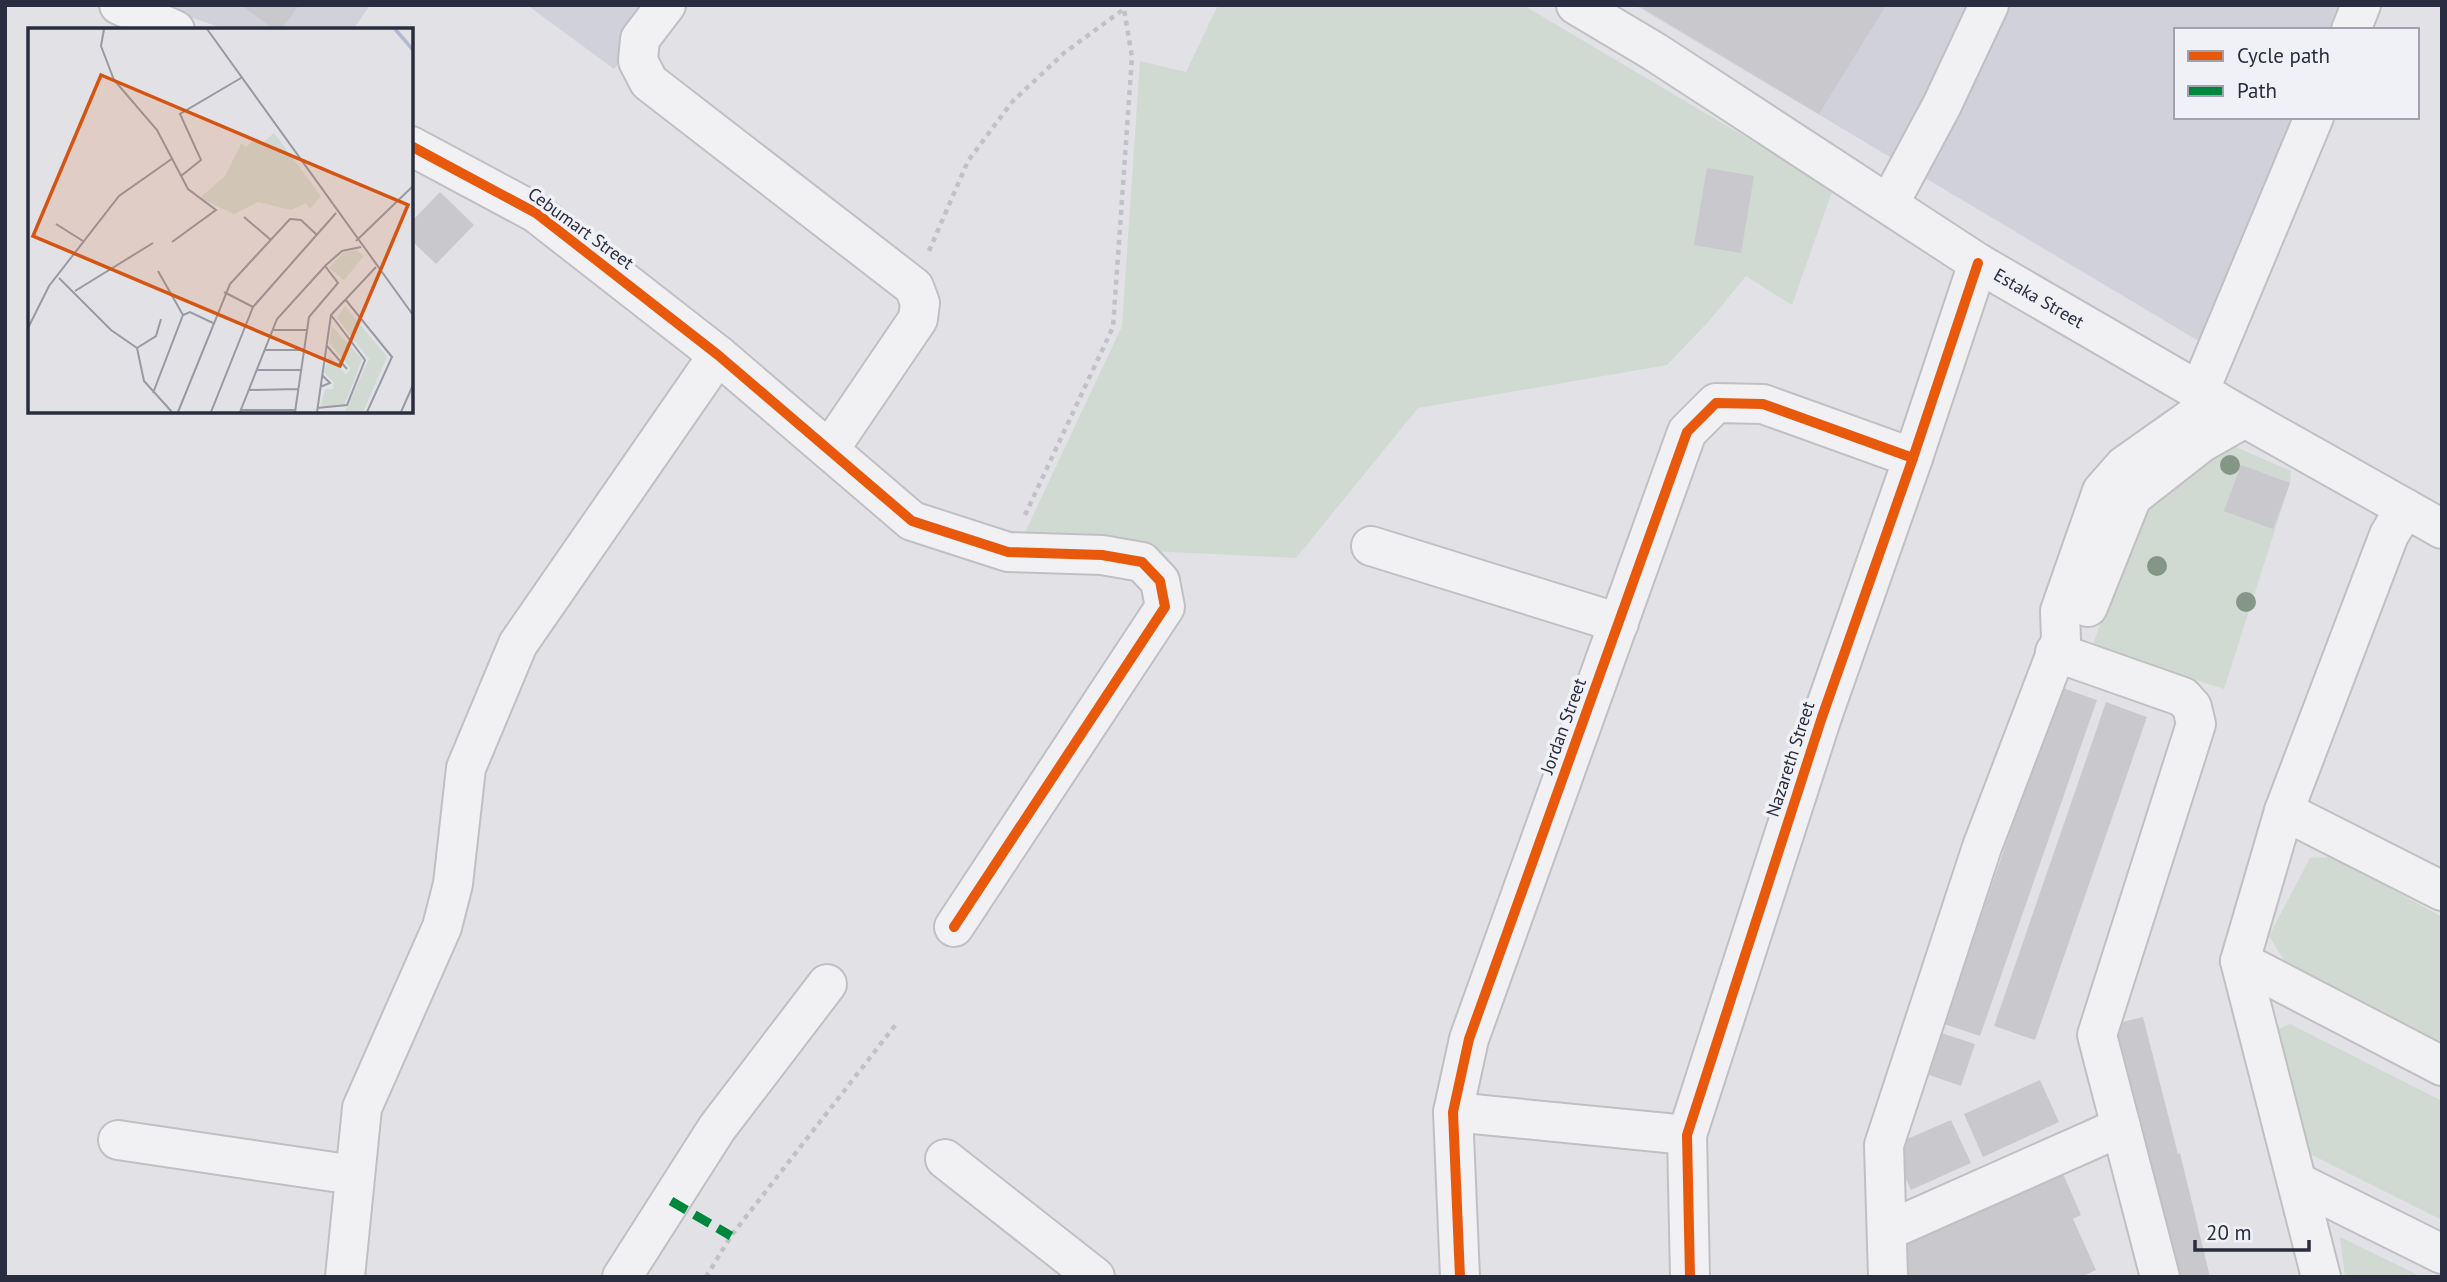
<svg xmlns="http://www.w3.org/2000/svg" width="2447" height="1282" font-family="'PT Sans',sans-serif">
<rect width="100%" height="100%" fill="#e2e2e6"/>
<g fill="#d0d1d9">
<path d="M166,5h204l-17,25h-125l-53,-18z"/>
<path d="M527,5h133l-46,64z"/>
<path d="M1635,5h709l-11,25h-157v87h120l-94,226z"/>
</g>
<g fill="#d0d9d2">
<path d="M1218,5h305l310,184 -41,116 -46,-29 -37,45 -42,44 -249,43 -122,150 -277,-13 103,-219 18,-265 46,11z"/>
<path d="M2229,444l62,27 -1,12 -66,206 -77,-25 -56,-14 51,-145z"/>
<path d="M2334,857l108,60v132l-157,-87 -16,-26 41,-78z"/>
<path d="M2290,1024l152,77v119l-136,-68 -32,-121z"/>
<path d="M2340,1237l82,40h-77z"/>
</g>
<g fill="#c8c8cd">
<path d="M241,5h58l-18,25h-6z"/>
<path d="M1638,5h243l4,2 -66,107z"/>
<path d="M1707,168l47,8 -13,77 -47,-8z"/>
<path d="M440,192l34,33 -38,39 -25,-24v-18z"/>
<path d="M2241,465l49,18 -17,46 -49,-18z"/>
<path d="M2060,687l37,13 -117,336 -36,-12z"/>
<path d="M2106,702l41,15 -112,323 -41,-14z"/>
<path d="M2143,1017l35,137 2,-1 30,124h-46l-62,-250z"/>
<path d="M1929,1029l46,15 -14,42 -46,-16z"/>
<path d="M2040,1080l19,42 -76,35 -19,-43z"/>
<path d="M1951,1120l20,43 -60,27 -20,-44z"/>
<path d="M2061,1169l20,46 -8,4 23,51 -15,7h-176l-14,-33z"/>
</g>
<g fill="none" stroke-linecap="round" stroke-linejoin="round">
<defs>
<g id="minor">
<path d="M119,5l56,25"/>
<path d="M666,5l-26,34 -2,22 11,21 265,205 6,16 -2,16 -89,131"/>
<path d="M1576,5l79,47 323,211 267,155 197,111"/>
<path d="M2351,30l10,-25"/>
<path d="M411,146l125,67 182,142 194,166 96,31 94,3 40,7 18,19 5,26 -211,320"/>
<path d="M1889,204l53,-99 47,-100"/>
<path d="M2199,392l115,-275"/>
<path d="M1371,546l248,77"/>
<path d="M2088,607l44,-110 69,-54 44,-25"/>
<path d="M2055,652l128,45 9,10 4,17 -99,311 63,242"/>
<path d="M2284,811l158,80"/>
<path d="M2240,961l202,105"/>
<path d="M1453,1112l234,23"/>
<path d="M118,1140l236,35"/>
<path d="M945,1159l150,118"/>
<path d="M2297,1182l145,72"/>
<path d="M1887,1231l234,-104"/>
<path d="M345,1277l17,-169 80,-181 11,-43 13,-116 52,-124 200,-289"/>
<path d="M622,1277l95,-149 110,-144"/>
<path d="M1460,1277l-7,-165 16,-73 218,-607 29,-29 47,1 150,54"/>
<path d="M1690,1277l-3,-142 135,-418 91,-259 65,-195"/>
<path d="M1888,1277l-4,-132 98,-298 79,-207 -1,-29 42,-120 22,-25 92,-65"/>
<path d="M2321,1277l-81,-316 44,-150 105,-276 16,-27"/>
</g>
</defs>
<use href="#minor" stroke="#c0c0c4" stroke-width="42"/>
<g stroke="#c1c1c7" stroke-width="4.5" stroke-dasharray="5 5" stroke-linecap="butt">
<path d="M929,251l39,-90 44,-59 52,-49 60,-44"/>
<path d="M1025,515l88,-188 19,-270 -8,-48 2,-4"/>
<path d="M706,1277l25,-41 166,-213"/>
</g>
<use href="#minor" stroke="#f1f1f4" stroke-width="38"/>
<path stroke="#00873e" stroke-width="9" stroke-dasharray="18 9" stroke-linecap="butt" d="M671,1201l60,35"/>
<defs>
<g id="cycleway">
<path d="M411,146l125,67 182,142 194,166 96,31 94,3 40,7 18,19 5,26 -211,320"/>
<path d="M1460,1277l-7,-165 16,-73 218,-607 29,-29 47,1 150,54"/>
<path d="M1690,1277l-3,-142 135,-418 91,-259 65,-195"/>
</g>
</defs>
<use href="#cycleway" stroke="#f0f1f6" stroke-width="15"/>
<use href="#cycleway" stroke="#e8590c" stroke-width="10"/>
</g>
<g fill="#849787">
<circle cx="2230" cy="465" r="10"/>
<circle cx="2157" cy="566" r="10"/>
<circle cx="2246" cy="602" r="10"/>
</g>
<g text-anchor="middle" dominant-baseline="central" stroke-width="7" stroke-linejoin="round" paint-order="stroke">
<g font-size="18" fill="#2a2c3f" stroke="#f0f1f6">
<text transform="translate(581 228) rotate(36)">Cebumart Street</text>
<text transform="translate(2039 298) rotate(30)">Estaka Street</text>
<text transform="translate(1563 726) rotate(-70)">Jordan Street</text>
<text transform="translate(1790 759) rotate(-72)">Nazareth Street</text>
</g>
</g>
<g transform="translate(28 28)">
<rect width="385" height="385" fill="#e2e2e6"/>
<path d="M246,105l47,63 -11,13 -4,-6 -15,7 -33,-8 -24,12 -34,-16 25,-22 16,-32 5,3 11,-9 5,5zM329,222l7,6 -20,24 -15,-12 14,-15zM317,278l42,51 -24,55h-25l7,-1 24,-52 -32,-41zM304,298l30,33 -18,47h-23l4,-17h8l1,-6 -10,-11 5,-17 17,20 5,-6 -22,-27z" fill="#d0d9d2"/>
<path fill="none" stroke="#b2b9d0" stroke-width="3.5" d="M367,1l18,21"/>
<path fill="none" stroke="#9899a3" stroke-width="2" d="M76,1l-3,17 13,34 43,50 31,59 28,21 -44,32M179,1l206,286M153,148l20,-16 -21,-46 61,-36M216,189l27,23M28,196l27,17M328,213l57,-55M130,243l25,44M31,250l52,52 26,18 7,33 28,31M47,263l78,-48M196,264l29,15M317,271l47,58 -25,55M0,300l21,-42 70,-90 54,-38M244,302h35M299,318l20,23M109,320l19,-12 5,-17M237,322h40M229,342h45M292,359l10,-4 -8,-8M220,362l51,-1M125,365l30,-78 7,-3 23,11M289,380l30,-3 18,-45 -34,-45M213,382h55M150,384l52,-128 60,-65 11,1 16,15M183,384l42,-105 83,-94M212,384l37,-93 49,-54 16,-14 19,-4M267,384l14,-95 29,-34 -13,-17M289,384l14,-97 45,-48M373,384l12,-27"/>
<path fill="#d55411" fill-opacity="0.15" stroke="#d55411" stroke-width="3.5" d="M73,47l307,130 -68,161 -307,-130z"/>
<rect width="385" height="385" fill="none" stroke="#2a2c3f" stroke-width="3.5"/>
</g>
<rect width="2447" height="1282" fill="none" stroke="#2a2c3f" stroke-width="14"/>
<rect x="2174" y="28" width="245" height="91" fill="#f0f1f6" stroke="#a1a2ad" stroke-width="2"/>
<rect x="2188" y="51" width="35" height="10" fill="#e8590c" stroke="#a1a2ad" stroke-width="2"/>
<text x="2237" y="63" font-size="21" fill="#2a2c3f">Cycle path</text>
<rect x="2188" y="86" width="35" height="10" fill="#00873e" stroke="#a1a2ad" stroke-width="2"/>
<text x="2237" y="98" font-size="21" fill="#2a2c3f">Path</text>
<path d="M2195 1240v10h114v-10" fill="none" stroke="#2a2c3f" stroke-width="3.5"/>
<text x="2206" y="1240" font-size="21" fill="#2a2c3f" stroke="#f0f1f6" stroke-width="5" paint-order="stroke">20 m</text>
</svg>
